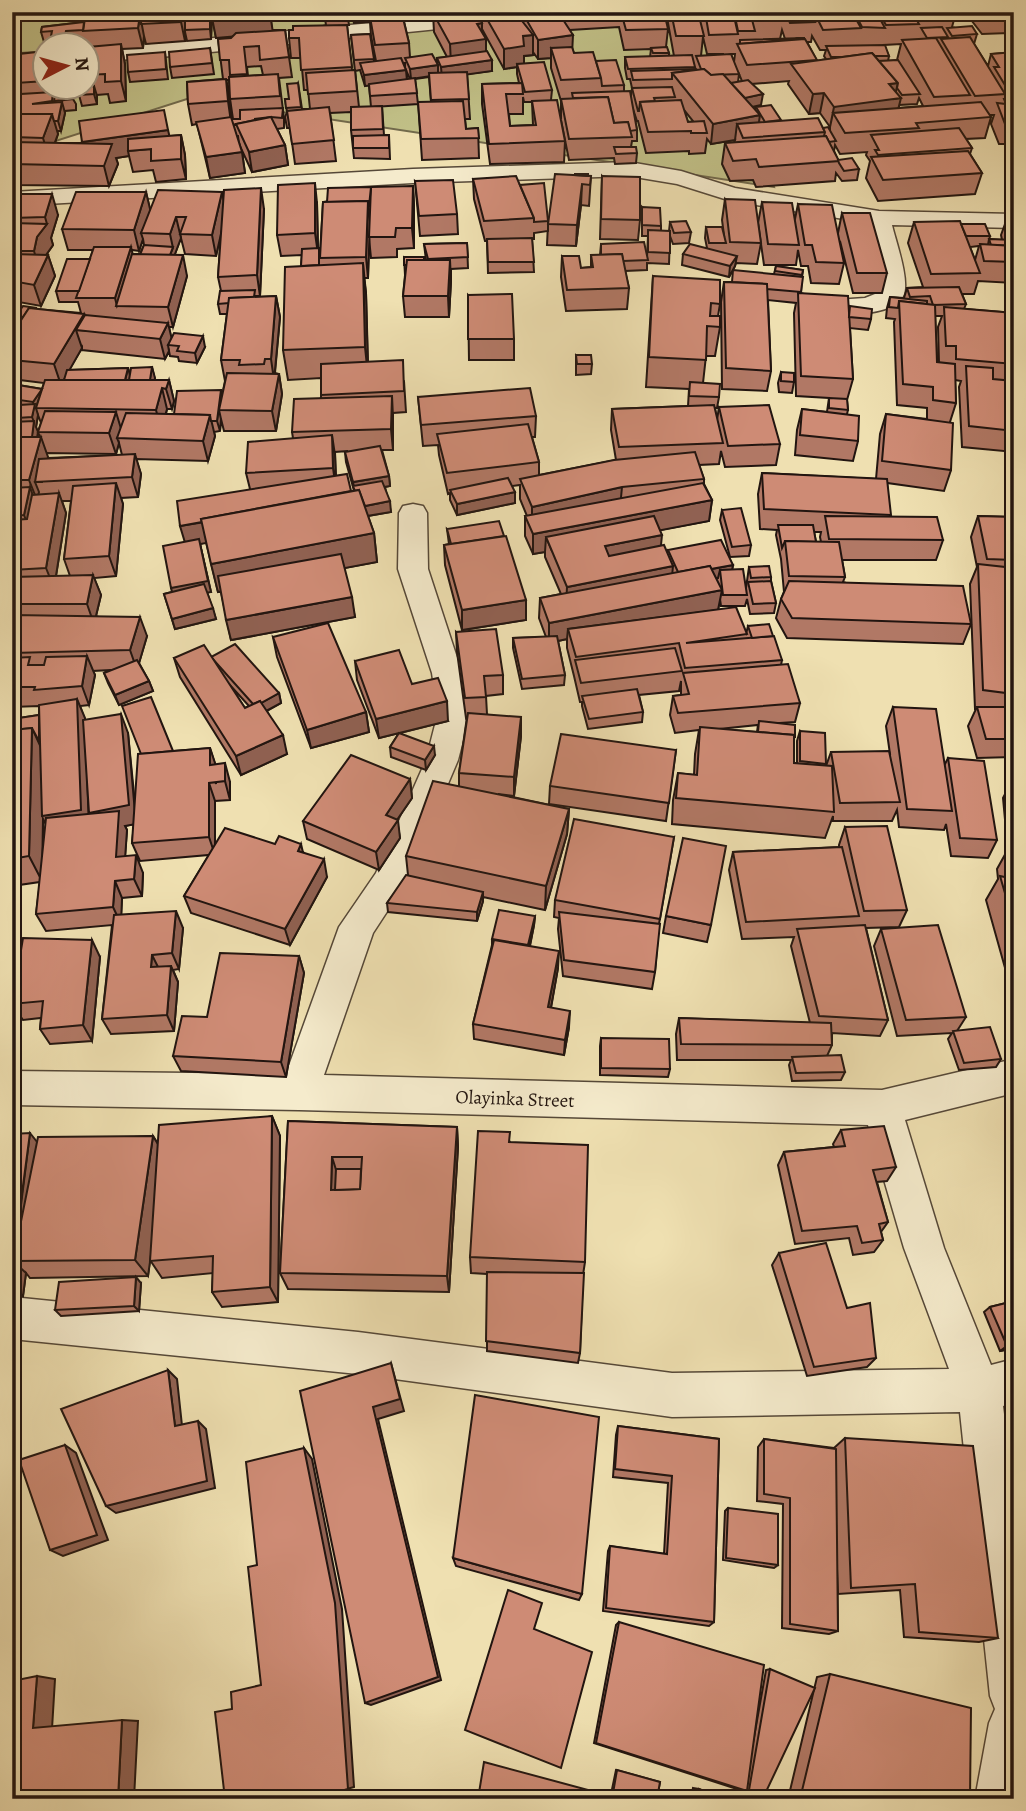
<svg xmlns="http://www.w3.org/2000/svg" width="1026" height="1811" font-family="Alegreya,serif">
<rect width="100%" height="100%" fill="#efe0b1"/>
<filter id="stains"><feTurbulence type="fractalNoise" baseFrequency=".00286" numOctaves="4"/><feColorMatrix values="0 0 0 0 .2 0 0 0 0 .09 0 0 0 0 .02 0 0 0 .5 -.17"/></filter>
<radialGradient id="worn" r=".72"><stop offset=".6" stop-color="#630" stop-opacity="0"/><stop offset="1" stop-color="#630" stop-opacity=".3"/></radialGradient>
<path fill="#c1c087" stroke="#726a4c" stroke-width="2" fill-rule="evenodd" d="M12,12h693l69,175 -584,-89 -178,57zM46,46h42v42h-42z"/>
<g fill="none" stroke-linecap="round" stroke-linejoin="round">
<defs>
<g id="street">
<path d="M486,12h70l-10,6 -385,39 -73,5v-12z"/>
<path d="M46,52v12l-34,2v-12z"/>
<path d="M629,162l52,9 54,17 144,23 135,3v14l-122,-3c4,17 17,53 12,69 -7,24 -78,23 -97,18l-3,-5 3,-5 58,-4 15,-6 1,-11 -12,-58 -138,-22 -54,-17 -48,-8 -216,7 -401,23v-14l401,-23z"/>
<path d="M413,504l10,2 4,7 1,56 34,104 8,40 -12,47 -51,121 -34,52 -49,142 558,15 132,-31v34l-109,27 39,128 47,117 23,-6v44l-11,3 11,90v303h-39l14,-76 6,-14 -5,-13 -30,-284 -288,5 -314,-43 -346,-35v-42l346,35 314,41 277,-4 -45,-121 -36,-123 -569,-15 -287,-5v-34l274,3 53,-147 37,-54 50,-113 12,-47 -6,-40 -34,-104 1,-56 4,-7z"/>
</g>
</defs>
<use href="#street" stroke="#554838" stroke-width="3"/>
<use href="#street" fill="#f5ebcc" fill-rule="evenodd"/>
</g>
<g fill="#b17865" stroke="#221510" stroke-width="2" fill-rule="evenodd">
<path d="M86,12h45l1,4 8,-1 1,8 1,-11h128l2,18h13l7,47 -13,1 5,40v10l-7,1 8,16 3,20 -36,7 -13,-28 -1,-8h-1l5,16 3,21 -35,5 -13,-54 -5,1 -4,-21 -1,-22 36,-3 -5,-40 13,-1 1,-1 -16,1 -4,-23 -1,24 -24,2 -2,-9v9l-39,3 -2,-8 -1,12 -21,1 3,15 1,37 -16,2 -2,-9 -11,1v9l-15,2 -3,-11v-7h9v-42l-3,-6 -17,1v5h-17l-1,-4h-6l-3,-10 1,-5 42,-5zM261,66l2,9 -15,1 -1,-9zM226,80h3l1,19 3,20 -2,-1 -1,-19z"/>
<path d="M296,12h24l1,8 -24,1z"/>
<path d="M324,12h23l2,13h-2l5,45h3l4,37h12l-2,-22 -4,1 -5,-16 -5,1 -4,-36 19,-1 4,27h2l-5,-25 -1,-14 -16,1 -3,-11h61v4l-9,1 6,26 1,14 27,6v-5l10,-1 -13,-25 -1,-19 46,5v-6h185l4,17 -2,18 3,6v3h5l-8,-44h287l2,4 -3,11 25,7 -3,10 14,22 3,-12 23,-2v155h-8l-1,-48 5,-15h-11l-8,-20 3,-9h-5l2,2 -6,21 -19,1 6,9 -2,6 12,19 -7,21 -97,7 -12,-23 4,-17 -4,-6 1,-3 -27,2 -5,-9 -1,6 4,9 21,9 -2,11 -15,1 -6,-8 -1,8 -79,6 -3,-7 -23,1 -8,-17 3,-21h9l1,-3 -24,4 -4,-5 -2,14 -16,1v-3l-43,2 -8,-32h-1l-4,-12 4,21v11h-5l-1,6 6,6 -1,10 -21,1 -1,-6 -45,2 -8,-40 4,21 -1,21 -74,2 -8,-60v-20l37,-1 -2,-9v-7l-13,2 -22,-40 4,22 6,20 -25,3 3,45h-5l1,10 12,-1 1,30 -57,2 -4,-58h13l-2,-25 -14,2 3,25 -45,3 9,-1 2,29h5l1,24 -36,-1 -3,-28v-18l-21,1 6,48 -41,3 -5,-36h-3l-2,-11 2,-5 -2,-13h4l9,-16 4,26h8l-2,-19h-4l-3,-32h-10l-2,-20 37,-13zM619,27l5,23 27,-1 -1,8h-25v11l2,11h3l2,9 -1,8 -7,-4v-7l-28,-24 -22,-8 -2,-5 -2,-18zM782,30l3,9h-5zM812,36l8,14h6l-2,6 2,3 -9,2 -10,-19h4zM703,37l4,17h17l-23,2zM901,44l-4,16 -9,1 1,-5 -5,-11zM533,52l5,7 13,-1v10l10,33v18l-10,-19 1,-10 -28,-27v-7l9,-1zM731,54h4l-1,8zM403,63h2v5l5,11h-3l-1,-9zM739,74l3,7 -4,1zM789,81l-1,3 21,30 11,-1 10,14v3l-7,-2 -42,-7 -25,-14 -1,3 -3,-3 9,-2 -9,-21zM523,97l1,5h8l1,23 -23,1 -1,-12h14zM919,98l4,8 -24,2v-3l18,-1zM684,110l9,11 -5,1z"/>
<path d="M965,12h49v26h-2l-3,-5 -27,1z"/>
<path d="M210,48l4,26 -42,4 -2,-11z"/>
<path d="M12,50l6,16 28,-15v37h25l-1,6 6,10v6l-11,1v2l-4,18h-4l1,3 -3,9h27l99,-8 4,20 1,24 -30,3 -3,-12 -20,2 -4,-16 -13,2 2,6 -9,22 -97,-1z"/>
<path d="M165,52l3,27 -38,3 -2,-10z"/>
<path d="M588,176h3l-2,30 -8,-1 -5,41 -29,-1 1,-21z"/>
<path d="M602,176l38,44 -2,20 -38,-1z"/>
<path d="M473,179l47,7 28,35v10l-14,2v6h-2l2,33 -46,1 -1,-32h-2l-11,-42z"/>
<path d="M415,181l42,33 1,20 -38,2z"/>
<path d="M413,186l1,20v42l-17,1v8l-26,1 -2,-20 -1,40h-4l2,15 2,69 36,19 2,31 -13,1v37h-11l7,26 1,10 -5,1 6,25 -23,4 6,17 3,29 -33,6 11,49 -124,23 -10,-48h-3l-12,-50 -6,2 11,48h-4l9,27 -41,10 -11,-35 8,-2 13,-50 65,-53 -4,-16 47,-35 -1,-6 29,-34v-20l-33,2 -5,-30 18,-84 1,-11 -21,1 -4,-21 40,-32 1,46 2,6 3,-53zM348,451l-3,1 1,10 7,25 1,4h-3l-15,-15 -1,-24z"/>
<path d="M146,192l4,18 72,-18 2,9 40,8 -4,87h-4v1l20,-1 4,21 -5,56 4,1 3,20 -6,37h-52l-3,-12 -1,12 -6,1 1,4 -7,25 -72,-2 5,15 -3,23 -17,1 2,6 -7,72 -22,2 7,17 -5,21 51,20 -8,27 10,18 4,10 -34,14 -11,-22 -4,-10 7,-3 -18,1 2,4 -6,30 -9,1 5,14 43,13 7,71 38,-53 37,-3 5,16 15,18v18l-15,1v45l88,6 24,25 -37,68 -99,-32 -7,-17 25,-41 -69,6 -8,-18 2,-19 -9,2 2,4 -2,26 18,17 -1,23 -20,2 -1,17 62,13 -4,41 -6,1 5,12 -4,49 -63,3 -9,-15 10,-94 -66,6 -10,-17 4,-32 -28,4v-167l27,-4v-9l-27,1v-285h6l-1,-4 1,-8 -6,-1v-25l30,5 2,-6 -32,-4v-48l1,2 6,-9 -3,-8 21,-7 44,4 -3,-11h-19l-3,-11 34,-32 3,-9h-25l-6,-21zM221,232l-3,45 3,14 -3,13 2,10h7l-6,46 4,21 -3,15 -48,18h-8l1,-5h5l2,-8 -5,-21h-14l-3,-13 -22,8 -2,-7 -59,2 13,-22v2l83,9 4,-8 1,5 8,1 1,4 18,2 8,-16 -34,-9 -2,-11h4l14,-51 -12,-22 6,-16 4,16 31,2zM143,239l1,6 -4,9h-8v-4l7,1zM38,415l3,8 -3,9 2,5h-3l1,-5 -2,-5zM119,443l3,12 -74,3 -2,-5 70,1zM62,501h9l-7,58 6,17h-14l10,-63zM43,819l3,4 -3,29z"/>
<path d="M12,194l46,21 -7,23 2,7 -7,10h2l7,21 -14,30 -22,-4 -3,5h-4z"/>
<path d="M725,199l36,44 -4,21 -21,-1 -1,3 -6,11 -47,-12 1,-11 24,-6 -2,-10 1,-11 18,8 -2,-15z"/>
<path d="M762,202l33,17 3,-15 40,29 4,-20 45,60 -5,20h-29l-13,-52 4,22 -5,21 -28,-1 -3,-17h-7l-3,-16 -2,15h-32l-6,-42z"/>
<path d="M642,207l19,19v5h8l1,-9 21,10 -2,11 -16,1 -3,-8 -1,28 -22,-1v7l-22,1 4,17 -2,21 -61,2 -5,-34 1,-21 19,12 10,-1v-12h9l1,-11 46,13 1,-21h-6z"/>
<path d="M914,222l47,2 29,12 -2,9 1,-6 13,1 -1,-5 4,-11 9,1v58l-36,-2 -4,13h-12l4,10 -2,5 50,4v139l-52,-5 -3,-60 2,-6 -6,-1 1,23 -6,19 1,48 -7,21 -57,-8 3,34 53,23 -7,20h-94l3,17 -2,5 128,42 -8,20 -176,-6 -11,-20 5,-19 3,-7 -3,-33 -5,-24 1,-5 -17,-1 -2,-35 4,-21 114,6 4,-45 6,-20 41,5v-11l-30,-3 -3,-83 1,-3 -9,-1 1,-10 3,-11 14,1 3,-10 16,-1 -15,-44zM979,246l-4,14 -5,-13zM935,316h7l-4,11 1,36 -2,-1zM814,532h7l-1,5 1,5h-5z"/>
<path d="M467,243l1,25 -17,1v12l-2,36h-44l-2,-21 2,-21 -1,-18 22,3 -2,-16z"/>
<path d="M776,266l27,4 -1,7 -1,16 70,26 -3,11 -18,-2 3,51 -6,21 1,10 -1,4 11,27 -5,20 -58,-6 2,-25 5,-21 25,3 2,-14 -33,-2 -2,-83 2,-10 -28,-3 3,71 -4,20 -45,-2 -1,-87 3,-20h8l42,-8z"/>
<path d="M653,276l67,28 -2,12 2,11 -5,29h-9l-3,27 16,14 -2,11h-2l2,12 2,-13 61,37 -4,21 -51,2 -4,-16 -2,13 -20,1 5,14v5l8,16 -3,21 -49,9 1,16 6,7 1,-3 65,15 -1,5 14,18 3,-21 22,10v4l5,22 -2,10 -24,1 -3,-15 -2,7h-24l-1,-7 -2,11 28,24 2,-8 34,34 -1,5 19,38 -5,19 -17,1 16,17v23h3v-22l3,-10 26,33 -1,2h1l5,-14 59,2 -4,-28 7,-19 52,57 3,-6 49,82 -9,18 -37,-2 -5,-32 -2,6 -45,-3 -2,-17 -5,11h-59v-5l-8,22 -153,-14 1,-24 5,-27 16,2 1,-21 4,-24 -24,3 -5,-18 3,-19 8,-1v-14l-2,10 -40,4 4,17 -1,10 -54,7 -6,-23v-4h-2l-6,-26 -7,-28v-9l-9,2 7,34 -1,10 -42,4 -9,-41v-10l33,-1 -7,-19 1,-20 21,-4 -16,-37v-5l-12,2 -8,-18v-20h2l-7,-17v-14l-8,1 3,17 -58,12 -7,-15v-7l-2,1 -9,-39 -1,-10 -15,1 -5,-49 118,19 -1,21h-3l7,25v13l77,-15 -5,-30 1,-21 76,-3 1,-17 -43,-2zM758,725l-1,7 -38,-3z"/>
<path d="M468,295l46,44v21h-45z"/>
<path d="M576,355l16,9 -1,10 -15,1z"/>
<path d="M781,372l13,10 -2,11 -13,-1 -1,-9z"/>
<path d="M722,510l29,35 -2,11 -19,1 -10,-37z"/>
<path d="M978,516l36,1v241l-1,-1 -36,1 -9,-32 8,-17h-1l-5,-125 7,-17 -6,-30z"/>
<path d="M447,529l79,71v20l-64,10 -17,-65 -1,-20 5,-1z"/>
<path d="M456,632l47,43v19l-17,2 1,18 34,22 -7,60 -16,-2 71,15 -2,25 -22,76 -62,-13v4l-6,20 -89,-9 -1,-9 21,-28 -2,-19 53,-69v-14l8,-56 -1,1 -9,-66z"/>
<path d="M273,637l93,75 3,20 -58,16 -34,-91z"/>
<path d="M211,657l68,36 2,10 -14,8 20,43 -46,21 -61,-98 -6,-19zM229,684l20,22 -4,2z"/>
<path d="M355,661l57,23 36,37 -48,12 35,22 -9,15 -35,-13 -1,-10 9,-14 -20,5 -22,-58z"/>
<path d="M676,750l-10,71 -117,-17 1,-18z"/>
<path d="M410,779l2,19 -15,22 3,18 -21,32 -72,-31 -4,-18z"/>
<path d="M1013,779h1v221l-28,-100 12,-21 -1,-10 10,-18 1,1 -5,-54z"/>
<path d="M845,827l62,83 -8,17 -33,1 22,92 -8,16 -48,-3v12l-5,11 18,16 -4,8 -49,1 -3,-16 2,-5h-114l-1,-26 3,-16 131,5 -19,-77 3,-9 -52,2 -13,-69 4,-18 106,-5v-2z"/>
<path d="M674,837l-15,87 -4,48 -3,17 -89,-13 -5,-47 1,-11 -5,-1 1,-17z"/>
<path d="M535,916l-1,9 -4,21 28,22 -7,40 18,19 -5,28 -90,-16 -1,-15 19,-79v-6z"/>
<path d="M666,916l45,9 -4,17 -44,-9z"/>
<path d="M881,929l85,88 -9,14 44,28 -5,8 -37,3 -11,-31 4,-6 -55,3 -23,-90z"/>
<path d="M299,956l5,17 -18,104 -105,-6 -8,-15 34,-39z"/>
<path d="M100,957l-8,84 -42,3 -10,-15 1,-11 -18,2 -11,-16z"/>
<path d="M601,1038l69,31 -2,8 -68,-2v-29z"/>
<path d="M272,1116l8,20 -2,166 -56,5 -10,-15 1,-19 -51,5 -12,-18 -2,16 -118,2 -4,-5 -3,23 -11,1v-163l25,8 116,-6 5,8z"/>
<path d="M288,1121l169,6 1,20 -9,145 -161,-3 -8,-16z"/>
<path d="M841,1130l55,37 -9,14 -10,1 11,40 -7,10 2,8 -9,12 -21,3 -4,-17 -54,6 -17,-79 6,-13 50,-5 -1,-3z"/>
<path d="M510,1142l75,120 -2,13 -3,78 -2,10 -91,-12v-77l-16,-1 -1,-16z"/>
<path d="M779,1253l97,105 -9,9 -60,9 -35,-111z"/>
<path d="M141,1283l-2,28 -78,5 -6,-6z"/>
<path d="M1014,1301v47l-14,3 -16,-39 6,-5z"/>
<path d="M618,1426l101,13 -5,183 -5,4 -106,-15 5,-60 2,-5 54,8 4,-71 -55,-6 3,-42z"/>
<path d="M845,1438l153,200 -19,4 -75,-5 -4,-47 -62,4 -1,-25 1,62 -9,3 -47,-6 1,-124 -26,-3 1,-54 6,-8 70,9z"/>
<path d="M728,1508l50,57 -4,3 -51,-8 2,-49z"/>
<path d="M453,1558l129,36 -3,6 -123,-34z"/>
<path d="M619,1622l134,121 13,-73 4,-1 -6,127 -17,-6v1l-7,-1 -146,-47 22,-118z"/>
<path d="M830,1674l140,125h-182l29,-122z"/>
<path d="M616,1770l44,12 -3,17h-47z"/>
<path d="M693,1788l6,1 24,10h-32z"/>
</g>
<g fill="#906152" stroke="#221510" stroke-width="2">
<path d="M181,12h4v29l-4,-19z"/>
<path d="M210,12h2l-1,27 -1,-10z"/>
<path d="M388,12h24v4l-23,3z"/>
<path d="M270,13l3,20 -57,5 -4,-20z"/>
<path d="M140,15l4,21 -1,12 -5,-20z"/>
<path d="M482,23v16h4v20l-35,5 -1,-20 27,-20z"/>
<path d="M66,31l2,10v5h-3l-1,-6z"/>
<path d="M533,35v20l-9,1v10l-7,-2v3l-13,2v-20l19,-13z"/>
<path d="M573,35l-1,20 -21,-7v10l-13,1v-19z"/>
<path d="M121,44l4,20 1,37 -5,-20z"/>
<path d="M13,50l6,20 -3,13 3,11 1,20 -8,6z"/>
<path d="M492,60v11l-50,7 -1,-11z"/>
<path d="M438,65v10l-27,4 -1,-10z"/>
<path d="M406,70l1,11 -42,5 -1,-11z"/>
<path d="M226,79l4,20 1,23 -3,-21z"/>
<path d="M898,83l-4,16 7,-1 -5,20 -63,-5 -3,14 4,-20 55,-23z"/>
<path d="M94,86l3,10v8l-3,-10z"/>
<path d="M824,93l-4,20 -11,1 4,-20z"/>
<path d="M763,94l-2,11 -18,4 1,-11z"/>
<path d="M62,102l3,11 -4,18 -3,-10z"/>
<path d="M52,114l6,20 -9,24 -6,-20z"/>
<path d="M760,115l-3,20 -20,-11 -2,16 -24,4 2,-20z"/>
<path d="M168,130l5,21 -22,-2 -23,2 1,5 -13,2 2,6 -9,22 -5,-20 -17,-4 -5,-20z"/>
<path d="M181,135l4,20 1,24 -5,-20z"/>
<path d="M285,145l3,20 -36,7 -3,-20z"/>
<path d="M242,152l3,21 -35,5 -4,-21z"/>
<path d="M315,183l2,20 1,51 -3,-21z"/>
<path d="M582,184l-1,21 -5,41 1,-21z"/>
<path d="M413,186l1,20v42l-2,-20z"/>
<path d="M261,188l3,21 -4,87 -3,-21z"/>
<path d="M146,192l5,21 -10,20 2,6 -4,12 -5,-21z"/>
<path d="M222,192l4,20 -10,44 -4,-21z"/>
<path d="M52,194l6,21 -7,23 2,7 -9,13 -4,14 -6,-21 3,-14 10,-13 -2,-7z"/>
<path d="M368,201l2,21 -2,56 -2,-21z"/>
<path d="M176,217l5,21 -6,16 1,4 -9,4 6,-14 -3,-14z"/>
<path d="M131,247l5,21 -19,38 -2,-8z"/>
<path d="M48,255l7,21 -14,30 -7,-21z"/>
<path d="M183,255l4,21 -14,51 -5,-20z"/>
<path d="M737,256l-2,10 -6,11 1,-11z"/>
<path d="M450,260l1,21 -2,36 -1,-21z"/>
<path d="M363,263l3,30 2,83 -3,-29z"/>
<path d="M12,283l7,19 -3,5 -4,-11z"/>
<path d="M276,296l4,21 -6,63 -3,-21z"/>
<path d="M84,314l5,17 -13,-1 6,18 -21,37 -7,-21z"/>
<path d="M168,323l5,21 -5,1 1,6 -4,8 -5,-20z"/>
<path d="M203,336l2,11 -8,16 -2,-10z"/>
<path d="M152,367l3,11 -3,16 -3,-10z"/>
<path d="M128,368l3,11 -7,6z"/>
<path d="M279,374l3,20 -6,37 -4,-20z"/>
<path d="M169,380l5,21 -2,8 -6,-20z"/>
<path d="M162,388l5,21 -6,21 -5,-20z"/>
<path d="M42,389l-6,19 2,7 -2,12 2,5 -3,19 -4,-10 3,-19 -2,-5 2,-11 -1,-4z"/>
<path d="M221,390l2,10 -4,10 2,9 -1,12 -3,-10z"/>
<path d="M392,396l1,21v33l-2,-21z"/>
<path d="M116,412l6,20 -5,6 2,5 -3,11 -7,-21z"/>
<path d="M210,415l5,21 -7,25 -5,-20z"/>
<path d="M332,435l3,20 1,34 -3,-21z"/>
<path d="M41,437l7,20 -6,25h-7l4,10 -2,8 -8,-20z"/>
<path d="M135,454l6,20 -3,23 -6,-20z"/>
<path d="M389,476l1,10 -35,6 -2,-10z"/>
<path d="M116,483l7,21 -7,72 -7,-20z"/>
<path d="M30,487l7,21 -5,28 -8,-21z"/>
<path d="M622,487l-2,21 -88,20v-21z"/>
<path d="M515,492v11l-58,12v-11z"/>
<path d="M59,493l7,20 -12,75 -8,-20z"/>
<path d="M353,498l2,20 -155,26 11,48 -37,7 -3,-11 15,-42 -6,-20z"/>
<path d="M712,500l-3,21 -157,30 -6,-14 -1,15 -12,2v-20z"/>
<path d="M390,501l1,11 -30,5 -1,-10z"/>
<path d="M374,533l3,29 -159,30 -7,-28z"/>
<path d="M662,535l-2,20 -57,11 2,-20z"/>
<path d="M733,565l-2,11 -11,-6 -2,8 -41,7 2,-10z"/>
<path d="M673,566l-2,21 -105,20 1,-20z"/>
<path d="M93,575l8,20 -7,29 -7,-20z"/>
<path d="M722,590l-4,20 -150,19 -1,10 -18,4v-20z"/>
<path d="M352,597l3,20 -124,23 -5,-20z"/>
<path d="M526,600v20l-64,10v-20z"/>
<path d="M213,608l3,11 -41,10 -3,-10z"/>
<path d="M140,617l7,19 -10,34 -7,-20z"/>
<path d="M87,656l8,19 -6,30 -7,-19z"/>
<path d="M149,681l4,10 -34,14 -4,-10z"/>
<path d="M279,693l2,10 -24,13 -2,-10z"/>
<path d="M77,699l8,19 4,110 -38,6 -8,-15 -1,62 -13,-25 3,-128 12,26z"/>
<path d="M447,701l1,20 -69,17 -3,-19z"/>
<path d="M366,712l3,20 -58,16 -4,-18z"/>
<path d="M121,714l7,19 8,91 -11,2 2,4 -3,44 -27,-43 -8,-18z"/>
<path d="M521,717v19l-7,60v-19z"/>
<path d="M283,735l4,19 -46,21 -5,-19z"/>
<path d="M434,746l1,9 -9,15 -1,-10z"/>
<path d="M210,748l6,18v18l-6,-19z"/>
<path d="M225,763l5,19v18l-5,-19z"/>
<path d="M410,779l2,19 -24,35 -2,-18z"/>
<path d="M209,783l6,18v54l-6,-18z"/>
<path d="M569,809l-2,25 -22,76 1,-24z"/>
<path d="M398,820l2,18 -21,32 -3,-18z"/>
<path d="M301,844l4,17 -7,-10z"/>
<path d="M136,855l7,18 -1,23 -8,-17z"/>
<path d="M324,859l3,18 -37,68 -5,-16z"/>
<path d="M115,881l7,17 -1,26 -8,-17z"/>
<path d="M483,892v9l-6,20v-9z"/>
<path d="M176,911l7,17 -4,41 -7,-16z"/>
<path d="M535,916l-1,9 -6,29v-9z"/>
<path d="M92,940l8,17 -8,84 -9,-16z"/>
<path d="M12,951l4,6 -4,38z"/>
<path d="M559,951l-1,17 -10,55v-16z"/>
<path d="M152,955l8,16 -9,-4z"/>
<path d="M299,956l5,17 -18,104 -5,-15z"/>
<path d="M171,966l7,16 -4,49 -7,-16z"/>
<path d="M570,1011l-1,16 -5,28 1,-15z"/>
<path d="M272,1116l8,20 -2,166 -8,-15z"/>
<path d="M457,1127l1,20 -9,145 -2,-16z"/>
<path d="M30,1133l11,14 -27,114z"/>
<path d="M153,1136l12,20 -17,120 -13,-16z"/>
<path d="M332,1157l6,19 -3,25 -4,-11z"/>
<path d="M14,1262l12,11 -3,23 -11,-10z"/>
<path d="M136,1277l5,6 -2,28 -5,-5z"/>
<path d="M1014,1344v4l-14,3 7,-5z"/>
<path d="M391,1363l13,48 -26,8 63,261 -70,25 -6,-2 8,-296z"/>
<path d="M168,1370l9,9 6,56 -8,-9z"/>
<path d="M198,1421l8,8 9,59 -99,25 -10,-7z"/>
<path d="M65,1445l11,8 32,87 -45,16 -13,-6z"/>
<path d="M304,1448l8,11 30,150 12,178 -42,12z"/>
<path d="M37,1676l18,3 -3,50 -19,-1z"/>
<path d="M122,1720l16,1 -4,78h-16z"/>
</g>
<g fill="#ce8b75" stroke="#221510" stroke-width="2" fill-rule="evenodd">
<path d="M86,12h41v4l13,-1 -2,13 -55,3z"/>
<path d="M142,12h39v10l-40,2z"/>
<path d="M185,12h25v17l-25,1z"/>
<path d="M211,12h59v1l-58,5z"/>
<path d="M476,12l6,11 -5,1 9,15 -36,5 -17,-31z"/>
<path d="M483,12h32l18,23 -10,1 1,10 -20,3z"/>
<path d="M522,12h36l15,23 -35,5z"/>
<path d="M621,12h43l4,17 -42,1z"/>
<path d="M671,12h27l6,24h-28z"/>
<path d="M705,12h28l5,22 -29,1z"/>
<path d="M734,12h16l5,19h-17z"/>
<path d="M755,12h25l3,9h-26z"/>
<path d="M785,12h25l5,10 -25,1z"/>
<path d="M814,12h38l9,16 -38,2z"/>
<path d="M854,12h19l3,7h4l5,9 -23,-1z"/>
<path d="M883,12h29l7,12 -33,1 -3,-5h4z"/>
<path d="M917,12h36l2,4 -34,2z"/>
<path d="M402,14l7,29 -34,2 -5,-28z"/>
<path d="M84,22l-1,8 -17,1 -2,9 -14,1 2,-10 -11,1 1,-5z"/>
<path d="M347,25l5,42 -51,3 -2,-32h-10v-8h4v-4z"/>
<path d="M972,26l5,8 -25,2 -5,-8z"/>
<path d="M942,27l6,10 -21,1 -6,-10z"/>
<path d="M285,30l4,27 -29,3 -1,-14 -15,1 3,27 -17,1 -1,-15h-9l-2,-21 13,-1 5,-5z"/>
<path d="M370,34l4,25 -20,1 -3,-25z"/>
<path d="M970,37l35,57 -30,2 -34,-57z"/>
<path d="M805,38l-65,6v-4z"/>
<path d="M936,38l34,57 -36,2 -32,-57z"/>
<path d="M805,39l12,21 -70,5 -10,-21z"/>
<path d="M121,44v37l-16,1v-8l-17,1v-28z"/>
<path d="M885,45l4,11h-14l-3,-3 -30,4h-11l-5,-11z"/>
<path d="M572,47l2,6 19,-1 8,26 -40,2 -10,-32z"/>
<path d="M667,47l2,6h-16l-2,-5z"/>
<path d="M210,48l2,15 -42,4 -1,-15z"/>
<path d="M12,50l1,44h-1z"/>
<path d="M46,51v30l-30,2 3,-29z"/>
<path d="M487,51l5,9 -51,7 -4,-9z"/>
<path d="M165,52l1,17 -38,3 -1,-17z"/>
<path d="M1014,52v43h-3l-17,-28h5l-8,-13z"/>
<path d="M872,53l26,30 -9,1 12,14 -67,9 -10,-14 -11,1 -22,-30z"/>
<path d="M432,54l6,11 -28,4 -5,-11z"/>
<path d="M731,54l8,20 -28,1 -7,-6h-3l-5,-13z"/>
<path d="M692,55l3,12 -67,2 -3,-12z"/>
<path d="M401,58l5,12 -42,5 -4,-12z"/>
<path d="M616,60l8,25 -22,1 -1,-8 -5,-17z"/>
<path d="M898,60l22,34 -18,1 -5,-7 1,-5 -19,-22z"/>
<path d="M544,62l8,28 -27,2 -8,-28z"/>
<path d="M696,69l1,1 -25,3v6l-39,1 -2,-9z"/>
<path d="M704,69l7,6 12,-1 37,41 -47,9 -41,-51z"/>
<path d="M355,70l2,21 -49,3 -2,-21z"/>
<path d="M467,72l2,27 -38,1 -2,-27z"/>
<path d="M278,74l2,22 -50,3 -1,-22z"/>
<path d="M415,78l2,15 -47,3 -1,-12z"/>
<path d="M226,79l2,22 -40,3 -1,-22z"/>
<path d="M748,80l15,14 -18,4 -14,-15z"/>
<path d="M298,83l3,24 -15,1 -1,-9h4l-2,-15z"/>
<path d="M522,83l1,11h-17l4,32 26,-1 -4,-24 25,-1 8,41 -76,3 -7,-60z"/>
<path d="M94,86v8l-15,1v-7z"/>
<path d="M672,87l3,10 -21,1 1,3 -15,1 -1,9h-1l-6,-23z"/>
<path d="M630,91l7,39 -7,1 -2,-9 -14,1 -6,-26 -35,1 -1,-5z"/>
<path d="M53,92l-1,9 -20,3 30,-2 -4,19h-4l-2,-7h-40l2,-8 6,-1 1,-11z"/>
<path d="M73,93v6l-19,2 1,-6z"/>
<path d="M608,97l6,26 14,-1 4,15 -63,2 -8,-40z"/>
<path d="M1004,99h10v25h-9l-8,-21 9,1z"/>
<path d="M681,100l7,22 16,-1 3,12h-16v-2l-43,1 -8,-30z"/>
<path d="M463,101l3,28 12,-1 1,10 -58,1 -3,-37z"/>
<path d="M981,102l10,15 -75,6 3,5 -74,5 -12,-20z"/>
<path d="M771,105l10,15 -16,2 -9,-15z"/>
<path d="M382,106l1,23 -32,1v-23z"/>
<path d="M329,107l5,33 -42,4 -5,-33z"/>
<path d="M283,108l-1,10 -11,-1 -16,2v1l-19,4 1,1h-4l-2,-6h9v-9z"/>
<path d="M164,110l4,20 -86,12 -3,-21z"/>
<path d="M12,114h40l-9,24 -30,-1 1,-4h-2z"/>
<path d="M231,117l11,35 -36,5 -10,-35z"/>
<path d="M271,117l14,28 -36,7 -13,-28z"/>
<path d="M818,118l7,14 -82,6 -6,-14z"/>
<path d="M828,127l8,14 -7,1 -3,-6h-2l1,-4 -2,-4z"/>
<path d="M959,128l13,20 -94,7 -3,-5h4l-8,-15z"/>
<path d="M181,135v24l-30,2v-12l-23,2v-12z"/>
<path d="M389,135v13h-36v-12z"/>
<path d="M826,136l13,25 -80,6 -3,-8 -23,2 -8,-18z"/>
<path d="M1011,138h3v48h-1z"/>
<path d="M12,142l100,2 -8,22 -92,-2z"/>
<path d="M614,147h22l1,6 -21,1z"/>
<path d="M968,151l14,22 -99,7 -12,-23z"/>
<path d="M852,158l7,11 -15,2 -5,-8 -1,-3z"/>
<path d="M555,174l36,2 -1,9 -8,-1 -5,41 -29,-1z"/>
<path d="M575,174h13v2l-13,-1z"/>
<path d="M516,176l18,42 -50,3 -11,-42z"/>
<path d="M602,176l38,1v43l-39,-1z"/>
<path d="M453,180l4,34 -38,2 -4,-35z"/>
<path d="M315,183v50l-38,2 1,-50z"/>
<path d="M544,183l4,38 -14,1v-4l-14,-33z"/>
<path d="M413,186l-1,42h-16l-1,9h-26l2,-50z"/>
<path d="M371,187l-2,19h-1v-5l-41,1 1,-14z"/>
<path d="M261,188l-4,87 -39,2 6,-87z"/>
<path d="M158,190l64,2 -10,43 -32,-1 6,-17h-10l-6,17 -29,-1z"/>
<path d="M76,192h70l-12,38 -72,-1z"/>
<path d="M12,194h40l-7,23 -33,1z"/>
<path d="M725,199l30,1 6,43 -31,-1z"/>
<path d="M368,201l-2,56 -46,1 3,-56z"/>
<path d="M762,202l30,1 7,42 -31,-1z"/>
<path d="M798,204l34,1 12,58 -28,-1 -4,-17h-7z"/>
<path d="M642,207l18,1 1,18 -19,-1z"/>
<path d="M842,213h28l17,60h-30z"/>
<path d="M686,221l5,11 -17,1 -4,-11z"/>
<path d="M960,221l20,52 -49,1 -17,-52z"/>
<path d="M12,223l35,1 -10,13 -3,14h-22z"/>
<path d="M961,224h24l5,12h-24z"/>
<path d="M1005,224l9,1v13h-8z"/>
<path d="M706,227h16l4,16h-17z"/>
<path d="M648,230l22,1v22l-22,-1z"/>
<path d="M532,238l2,24h-46l-1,-23z"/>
<path d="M989,239l25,1v6l-23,-1z"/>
<path d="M644,242l4,18 -25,1 -1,-7 -21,1v-11z"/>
<path d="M467,243l1,14 -40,2 -4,-15z"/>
<path d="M690,244l47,12 -7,10 -47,-12z"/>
<path d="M980,244l34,2v16l-30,-1z"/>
<path d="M144,245l29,2 -3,8h-30z"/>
<path d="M94,247h37l-16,51h-39z"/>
<path d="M319,248v17l-18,1 1,-17z"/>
<path d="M12,254l36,1 -14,30 -22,-4z"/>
<path d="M132,254l51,1 -15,52 -52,-1z"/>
<path d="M622,254l7,34 -62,2 -5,-34h17l2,12 12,-1 -2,-12z"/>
<path d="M404,257h20v3h-17v5h-3z"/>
<path d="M67,259h23l-11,32h-23z"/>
<path d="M407,260h43l-2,36h-45z"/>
<path d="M363,263l2,84 -82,3 2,-83z"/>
<path d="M776,266l27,4 -1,5 -27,-4z"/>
<path d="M733,270l70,7 -2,15 -34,-3v-5l-35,-2z"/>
<path d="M653,276l67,4v24l-9,-1 -1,13h10v11l-13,-1 -1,34 -57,-3z"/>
<path d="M724,282l43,2 4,87 -45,-3z"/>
<path d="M959,287l7,17 -33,1 -3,-9 -20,1 -3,-9z"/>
<path d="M255,290l-1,7 -25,1v5l-11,1 2,-13z"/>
<path d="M798,293l50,3 5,83 -52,-3z"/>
<path d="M512,294l2,45h-46v-44z"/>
<path d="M276,296l-5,63h-6l-1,5 -25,1 1,-5h-19l8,-62z"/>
<path d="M890,297l37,4v3l-28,-3 -1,7 -9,-1z"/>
<path d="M899,301l36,4 2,57 18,2 1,39 -23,-3v-13l-30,-3z"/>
<path d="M23,306l14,2h-8l-6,9 -7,-1z"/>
<path d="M850,306l22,3 -1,10 -22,-2z"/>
<path d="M944,307l70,6v51l-58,-5v-13h-10z"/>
<path d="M29,308l55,6 -30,50 -42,-4v-26z"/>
<path d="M85,315l83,8 -8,16 -84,-9z"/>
<path d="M174,333l29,3 -8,17 -18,-2 2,-5 -11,-1z"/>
<path d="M576,355h15l1,9h-15z"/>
<path d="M403,360l1,31 -83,4v-31z"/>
<path d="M966,366l27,2v11l21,2v50l-45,-5z"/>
<path d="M152,367l-2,13h-21l2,-12z"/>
<path d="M128,368l-3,12h-61l3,-10z"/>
<path d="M781,372l13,1v9l-13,-1z"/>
<path d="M227,373l52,1 -7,37 -53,-1z"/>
<path d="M45,380h124l-3,9 -4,-1 -6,22 -120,-2z"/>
<path d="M690,382l30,2 -1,13 -30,-1z"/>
<path d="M12,384l30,5 -9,13 -21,-3z"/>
<path d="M530,388l6,28 -115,9 -3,-28z"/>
<path d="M221,390l-4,31h-6l-1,-6 -36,-1 3,-23z"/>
<path d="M392,396l-1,33 -99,3 2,-33z"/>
<path d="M829,398l18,1 1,11 -19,-2z"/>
<path d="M35,404l-3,13 -15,1 2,-13z"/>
<path d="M714,405l9,38 -104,4 -7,-38z"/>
<path d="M769,405l11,39 -52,2 -9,-39z"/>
<path d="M802,409l57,7 -1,25 -58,-6z"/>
<path d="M45,411l71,1 -7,21 -71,-1z"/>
<path d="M126,413l84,2 -7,26 -86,-3z"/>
<path d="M886,414l67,9 -2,47 -69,-9z"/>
<path d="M34,421l-2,16h-20v-15z"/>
<path d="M528,424l11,38 -92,11 -10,-39z"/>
<path d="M332,435l1,33 -87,5 2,-31z"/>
<path d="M12,437h29l-12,43h-17z"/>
<path d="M380,446l9,30 -36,6 -8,-30z"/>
<path d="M695,452l9,27 -82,8 -90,20 -12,-28 94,-19z"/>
<path d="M135,454l-3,23 -97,5 4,-23z"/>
<path d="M762,473l125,6 4,36 -127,-6z"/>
<path d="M347,474l4,17 -150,28 1,3 -22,4 -3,-25z"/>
<path d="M508,478l7,14 -58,12 -7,-14z"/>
<path d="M382,481l8,20 -25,5 -6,-16 -4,1 -2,-5z"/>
<path d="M116,483l-7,73 -45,3 9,-73z"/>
<path d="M703,483l9,17 -179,34 -8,-18z"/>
<path d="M30,487l-6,28 -12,1v-28z"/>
<path d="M359,490l15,43 -163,31 -10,-45z"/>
<path d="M59,493l-13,75 -34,2v-50l15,-1 5,-24z"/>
<path d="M741,508l10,37 -19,2 -10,-37z"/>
<path d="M654,516l8,19 -57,11 4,10 55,-11 9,21 -106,21 -21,-50z"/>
<path d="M825,516l112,1 6,23 -114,-1z"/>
<path d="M978,516l36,1v43l-27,-1z"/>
<path d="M499,521l5,15 -53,8 -4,-15z"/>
<path d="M778,525h35l3,17 -31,-1 -3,7z"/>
<path d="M506,536l20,64 -64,10 -18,-65z"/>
<path d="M199,539l9,42 -37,7 -8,-42z"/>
<path d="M721,540l12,25 -22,4 -1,-3 -32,6 -10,-22z"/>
<path d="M785,541l54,1 6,35 -56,-1z"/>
<path d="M341,554l11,43 -126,23 -8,-44z"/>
<path d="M978,564l36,4v126l-31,-4z"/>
<path d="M710,566l12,24 -173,33 -9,-25z"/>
<path d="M769,566l2,11 -20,1 -2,-11z"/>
<path d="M743,569l4,26h-24l-3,-25z"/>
<path d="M93,575l-6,29h-75v-27z"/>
<path d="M771,581l5,22 -23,1 -5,-22z"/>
<path d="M789,581l174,5 8,38 -179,-6 -11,-19z"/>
<path d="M204,584l9,24 -41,11 -8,-25z"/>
<path d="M736,607l11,27 -61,9 88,-7 8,24 -97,8 -6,-25 -103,14 -8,-28z"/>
<path d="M13,615l127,2 -10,33 -118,3z"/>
<path d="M328,623l38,89 -59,18 -34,-93z"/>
<path d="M769,624l4,12 -21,2 -4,-12z"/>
<path d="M496,629l7,46 -19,1 2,21 -21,1 -9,-66z"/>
<path d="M557,636l8,39 -43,4 -9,-41z"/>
<path d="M235,644l44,49 -18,10 -1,-2 -7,3 -42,-47z"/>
<path d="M204,645l41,63 15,-7 23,34 -47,21 -62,-98z"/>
<path d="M675,648l7,23 -101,12 -6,-23z"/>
<path d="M399,650l13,34 26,-6 9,23 -71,18 -21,-58z"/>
<path d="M87,656l-5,30 -48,4 1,-3h-23v-29l18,-1 -2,8h16l2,-8z"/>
<path d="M137,660l12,21 -34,14 -11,-22z"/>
<path d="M788,664l12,39 -122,10 -5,-17 16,-2 -6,-21z"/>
<path d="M637,689l6,23 -54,7 -7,-23z"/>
<path d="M151,697l22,54 -32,3 -19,-48z"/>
<path d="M77,699l4,111 -39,6 -3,-111z"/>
<path d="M893,707l43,2 16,102 -45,-2z"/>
<path d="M977,707h37v32h-28z"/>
<path d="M468,713l53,4 -7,60 -55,-4z"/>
<path d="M121,714l8,91 -40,8 -6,-93z"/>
<path d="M39,715v26l-7,-13 -20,2v-11z"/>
<path d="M759,721l36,4v13l-1,-3 -36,-3z"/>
<path d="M700,727l94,8v28l38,3 2,46 -158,-14 2,-25 19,2z"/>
<path d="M32,728l-3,128 -17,3v-129z"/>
<path d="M800,731l25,2 1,31 -26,-3z"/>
<path d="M399,733l35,13 -9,14 -35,-13z"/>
<path d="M561,734l115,16 -7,53 -119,-17z"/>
<path d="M210,748v17l15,-2v18l-16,2v54l-77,6 6,-89z"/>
<path d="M889,751l11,51 -60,1 -9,-51z"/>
<path d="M351,755l59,24 -24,36 12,5 -22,32 -73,-31z"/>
<path d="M948,758l36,3 13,79 -37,-2z"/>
<path d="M433,781l136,28 -23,77 -140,-30z"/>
<path d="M119,811l-3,46 20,-2 -2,24 -19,2 -2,26 -77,7 10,-96z"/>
<path d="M574,819l100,18 -14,82 -105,-19z"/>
<path d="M887,826l20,84 -43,1 -19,-84z"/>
<path d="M225,828l50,16 4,-8 22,8 -3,7 26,8 -39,70 -101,-33z"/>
<path d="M683,838l43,8 -15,79 -45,-9z"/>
<path d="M842,847l17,69 -113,6 -13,-70z"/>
<path d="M1007,851l7,1v19h-5z"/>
<path d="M406,875l77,17 -6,20 -90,-9z"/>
<path d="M1000,876l14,3v45z"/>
<path d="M499,910l36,6 -7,29 -36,-6z"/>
<path d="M176,911l-4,42 -20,2 -1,12 20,-1 -4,49 -65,4 12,-104z"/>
<path d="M559,912l101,12 -5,48 -91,-12z"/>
<path d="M865,925l23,95 -69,-4 -22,-87z"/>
<path d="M938,925l28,92 -60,3 -25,-91z"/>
<path d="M23,938l69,2 -9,85 -43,4 3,-28 -31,3z"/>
<path d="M494,940l65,11 -11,56 22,4 -5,29 -92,-16z"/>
<path d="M220,953l79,3 -18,106 -108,-6 9,-40 25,1z"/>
<path d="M679,1018l152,5 1,22 -151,-1z"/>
<path d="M990,1027l11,32 -37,4 -11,-32z"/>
<path d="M601,1038l68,1 1,30 -69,-1z"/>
<path d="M841,1055l4,17 -49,1 -4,-16z"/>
<path d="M272,1116l-2,171 -58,5 1,-36 -63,5 9,-136z"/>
<path d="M288,1121l169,6 -10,149 -167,-3zM332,1157h30l-2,32 -29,1z"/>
<path d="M884,1126l12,41 -23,3 15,52 -9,2 4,16 -21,3 -5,-17 -55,5 -18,-79 61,-6 -4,-16z"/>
<path d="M478,1131l32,1 -1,10 79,3 -3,117 -115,-5z"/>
<path d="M30,1133l-17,128 -1,12v-139z"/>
<path d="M153,1136l-18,124 -122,1 25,-124z"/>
<path d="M336,1169h25l-1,20 -25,1z"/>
<path d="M826,1243l21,65 23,-5 6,55 -62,9 -35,-114z"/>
<path d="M487,1272l97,1 -4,80 -94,-12z"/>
<path d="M136,1277l-2,29 -79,4 4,-28z"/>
<path d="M1014,1301v43l-7,2 -17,-39z"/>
<path d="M391,1363l9,36 -27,8 65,270 -73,26 -65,-312z"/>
<path d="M168,1370l7,56 23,-5 9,60 -101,25 -45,-97z"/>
<path d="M475,1395l124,22 -17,177 -129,-36z"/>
<path d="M618,1426l101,13 -5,183 -108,-14 4,-62 57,8 5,-78 -57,-7z"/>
<path d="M845,1438l128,8 25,192 -79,-6 -4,-48 -64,4z"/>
<path d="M764,1439l72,10 2,182 -48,-7v-126l-26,-4z"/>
<path d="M65,1445l32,90 -47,15 -31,-90z"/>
<path d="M304,1448l31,155 13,186 -36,10h-87l-10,-87 17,-3 -1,-17 30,-7 -13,-118 9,-2 -11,-103z"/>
<path d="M728,1508l50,6v51l-52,-7z"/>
<path d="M508,1590l34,13 -8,26 58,23 -31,116 -96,-38z"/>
<path d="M619,1622l145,43 -17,126 -151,-48z"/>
<path d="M770,1669l45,19 -51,108 -15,-6z"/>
<path d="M830,1674l141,34 -1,91h-170z"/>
<path d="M37,1676l-4,52 89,-8 -4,79h-106v-118z"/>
<path d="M484,1762l104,28 -1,9h-109z"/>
<path d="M617,1770l43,12 -3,17h-45z"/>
<path d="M699,1789l24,10h-26z"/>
</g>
<g text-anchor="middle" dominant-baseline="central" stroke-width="6" stroke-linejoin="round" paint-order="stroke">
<g font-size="19" fill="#221510" stroke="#f5ebcc">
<text transform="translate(515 1099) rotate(2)">Olayinka Street</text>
</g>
</g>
<rect width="1026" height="1811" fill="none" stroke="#efe0b1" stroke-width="42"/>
<rect x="14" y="14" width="998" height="1783" fill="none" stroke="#221510" stroke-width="3.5"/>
<rect x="21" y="21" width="984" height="1769" fill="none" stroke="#221510" stroke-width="2"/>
<g transform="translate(66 66) rotate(84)"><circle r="33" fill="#f5ebcc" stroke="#a19581" stroke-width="2"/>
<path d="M0-5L12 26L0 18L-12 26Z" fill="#8f2418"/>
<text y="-10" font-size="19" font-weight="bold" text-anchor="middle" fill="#221510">N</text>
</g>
<rect width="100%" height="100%" filter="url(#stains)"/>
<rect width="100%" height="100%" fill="url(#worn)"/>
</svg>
